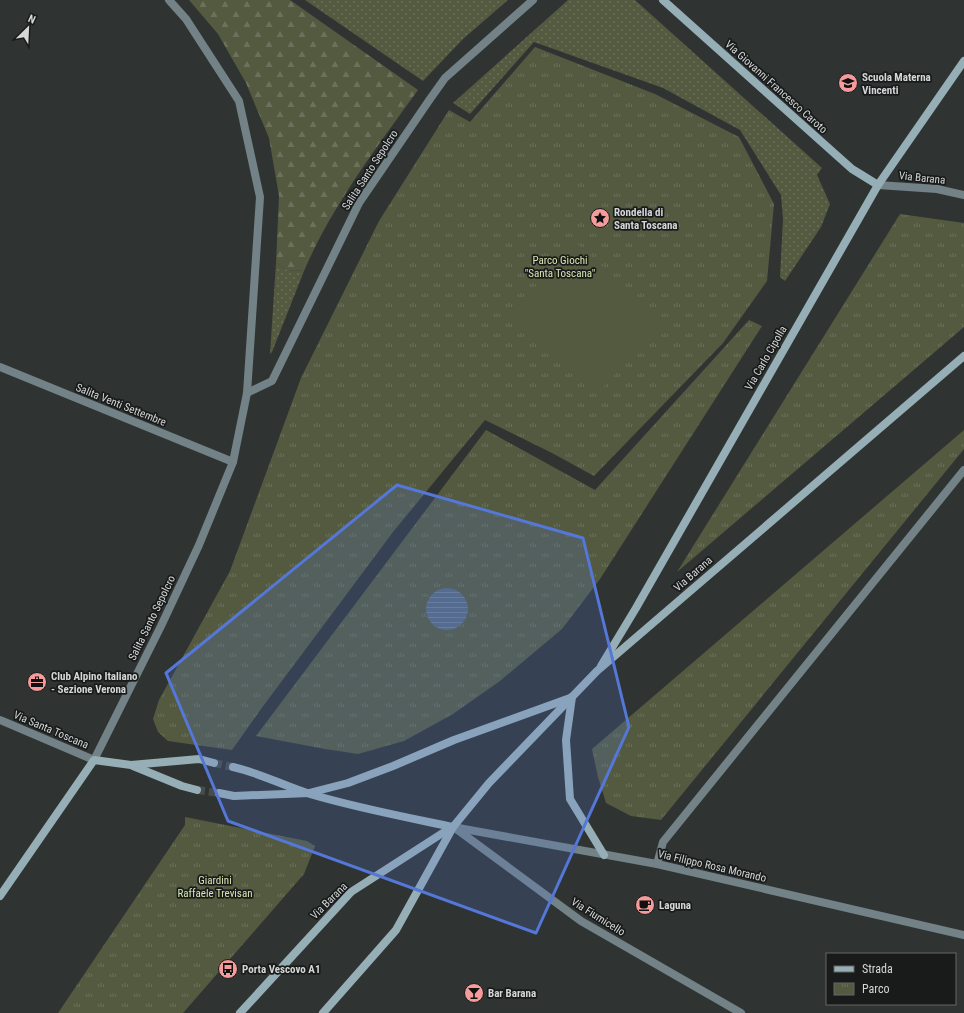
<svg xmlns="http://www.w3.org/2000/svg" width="964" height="1013" font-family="'Roboto Condensed',sans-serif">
<defs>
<pattern id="grass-dots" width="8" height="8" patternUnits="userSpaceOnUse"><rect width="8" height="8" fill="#535a40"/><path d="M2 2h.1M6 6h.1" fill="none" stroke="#6b715b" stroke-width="1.8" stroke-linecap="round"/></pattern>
<pattern id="forest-firs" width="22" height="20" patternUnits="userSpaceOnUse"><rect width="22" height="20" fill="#535a40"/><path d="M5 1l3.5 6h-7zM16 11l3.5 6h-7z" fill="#6b715b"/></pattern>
<pattern id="park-tufts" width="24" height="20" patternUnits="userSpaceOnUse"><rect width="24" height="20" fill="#535a40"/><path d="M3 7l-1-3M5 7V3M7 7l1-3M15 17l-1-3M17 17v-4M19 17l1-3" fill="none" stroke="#6b715b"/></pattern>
<pattern id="water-rules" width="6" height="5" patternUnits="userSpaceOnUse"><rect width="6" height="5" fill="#566980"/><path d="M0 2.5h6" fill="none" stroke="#6d7e91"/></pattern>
</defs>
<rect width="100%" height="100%" fill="#2f3433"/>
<g fill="url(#grass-dots)">
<path d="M305,0h203l-45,39 -40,42z"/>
<path d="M568,0h67l187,168 -5,7 13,29 -9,23 -36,54 -5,-4 3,-58 -2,-24 -41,-65 -77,-42 -129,-46 -64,72 -17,-11z"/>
<path d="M276,263l11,7 17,1 -32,81 -2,2z"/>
</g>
<path fill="url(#forest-firs)" d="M189,0h101l128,90c-42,58 -86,116 -114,181l-17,-1 -11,-7 3,-67 -10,-58 -23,-55 -28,-49z"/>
<g fill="url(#park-tufts)">
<path d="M535,47l120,47 84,43 35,67 -7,77 -44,62 -129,133 -42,-23 -67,-33 -92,112 -132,177 -29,41 -64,-9 -10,-9 -5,-13 6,-19 71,-129 71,-193 78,-157 70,-111 21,12z"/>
<path d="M900,214l64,9v104l-287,245z"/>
<path d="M749,320l13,6 -162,253 -38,50 -62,52 -47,33 -49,27 -46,13 -33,-5 -69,-13 230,-306 109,60z"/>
<path d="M964,430v19l-303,371 -30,-4 -25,-13 -8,-26 -6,-28z"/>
<path d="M185,817l122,24 8,5 -11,28 -121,139h-125l127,-188z"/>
</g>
<path fill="#535a40" d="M575,242l88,78 -64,72 -88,-78z"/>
<circle fill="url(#water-rules)" cx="447" cy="609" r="21"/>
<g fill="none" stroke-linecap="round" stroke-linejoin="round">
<g stroke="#484c4c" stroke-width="8" stroke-dasharray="8 4" stroke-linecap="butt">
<path d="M214,763l19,4"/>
<path d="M197,790l22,3"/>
</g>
<g stroke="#728287" stroke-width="8">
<path d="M878,185l59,4 27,6"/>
<path d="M0,367l233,95"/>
<path d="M247,393l25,-12 87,-178 71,-104 15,-21 88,-78"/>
<path d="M0,720l94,40 67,-134 38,-81 34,-83 14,-69 13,-196 -21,-96 -53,-82 -17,-19"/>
<path d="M453,827l204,37 307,71"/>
<path d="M455,828l126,93 160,92"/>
<path d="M657,864l6,-22 301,-372"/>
</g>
<g stroke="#96aeb6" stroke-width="8">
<path d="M663,0l189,169 26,16"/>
<path d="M601,666l35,-58 242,-423 86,-124"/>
<path d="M572,697l-6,43 4,59 34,56"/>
<path d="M133,766l49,20 15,4"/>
<path d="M233,767c27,6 51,19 77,27 47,14 95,23 143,33"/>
<path d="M219,793l15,3 75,-3 39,-10 45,-17 61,-26 116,-42"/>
<path d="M0,896l94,-136 37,5 68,-6 15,4"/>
<path d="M240,1013l111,-121 101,-65"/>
<path d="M323,1013l73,-83 57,-103 36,-44 108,-112 367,-315"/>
</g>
</g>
<path fill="#5477d8" fill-opacity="0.2" stroke="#5477d8" stroke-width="3" stroke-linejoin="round" d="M397,485l186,53 46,189 -93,206 -308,-112 -62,-148z"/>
<defs>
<symbol id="school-disc" viewBox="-11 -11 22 22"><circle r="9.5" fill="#f59b9b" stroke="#191b1b"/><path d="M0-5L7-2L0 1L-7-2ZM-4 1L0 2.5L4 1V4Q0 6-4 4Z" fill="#111"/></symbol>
<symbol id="sight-disc" viewBox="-11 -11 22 22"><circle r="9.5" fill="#f59b9b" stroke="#191b1b"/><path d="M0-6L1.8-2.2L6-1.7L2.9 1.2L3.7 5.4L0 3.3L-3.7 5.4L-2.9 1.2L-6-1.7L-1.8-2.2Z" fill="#111"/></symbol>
<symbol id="office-disc" viewBox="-11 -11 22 22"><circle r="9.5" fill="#f59b9b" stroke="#191b1b"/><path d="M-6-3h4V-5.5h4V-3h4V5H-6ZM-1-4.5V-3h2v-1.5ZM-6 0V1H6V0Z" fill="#111"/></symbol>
<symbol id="cafe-disc" viewBox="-11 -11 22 22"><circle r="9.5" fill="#f59b9b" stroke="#191b1b"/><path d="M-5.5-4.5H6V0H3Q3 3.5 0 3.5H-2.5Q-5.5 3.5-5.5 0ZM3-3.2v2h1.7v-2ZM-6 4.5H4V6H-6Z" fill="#111"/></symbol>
<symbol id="bus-disc" viewBox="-11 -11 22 22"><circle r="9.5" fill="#f59b9b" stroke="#191b1b"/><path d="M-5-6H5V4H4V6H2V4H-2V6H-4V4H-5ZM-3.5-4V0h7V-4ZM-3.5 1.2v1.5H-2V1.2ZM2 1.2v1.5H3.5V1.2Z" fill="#111"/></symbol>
<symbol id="bar-disc" viewBox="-11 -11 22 22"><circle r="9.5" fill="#f59b9b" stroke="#191b1b"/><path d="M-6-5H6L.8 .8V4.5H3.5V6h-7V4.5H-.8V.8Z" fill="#111"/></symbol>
</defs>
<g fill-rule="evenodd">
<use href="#school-disc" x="837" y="72" width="22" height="22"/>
<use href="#sight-disc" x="589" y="207" width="22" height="22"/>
<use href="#office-disc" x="26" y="671" width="22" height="22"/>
<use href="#cafe-disc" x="634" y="894" width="22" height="22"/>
<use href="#bus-disc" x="217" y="958" width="22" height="22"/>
<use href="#bar-disc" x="463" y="982" width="22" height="22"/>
</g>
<g text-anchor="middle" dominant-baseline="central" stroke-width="3.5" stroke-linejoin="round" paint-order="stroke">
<g font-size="11" font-weight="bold" fill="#d4d7d7" stroke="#191b1b" text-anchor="start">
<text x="862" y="77">Scuola Materna<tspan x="862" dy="13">Vincenti</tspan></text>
<text x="614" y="212">Rondella di<tspan x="614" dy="13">Santa Toscana</tspan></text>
<text x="51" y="676">Club Alpino Italiano<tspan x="51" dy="13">- Sezione Verona</tspan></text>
<text x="659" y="905">Laguna</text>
<text x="242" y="969">Porta Vescovo A1</text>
<text x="488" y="993">Bar Barana</text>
</g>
<g font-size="11" fill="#d4d7d7" stroke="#191b1b">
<text transform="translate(776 87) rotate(42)">Via Giovanni Francesco Caroto</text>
<text transform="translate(370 170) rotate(-57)">Salita Santo Sepolcro</text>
<text transform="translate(922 178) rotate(6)">Via Barana</text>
<text transform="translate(766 358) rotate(-60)">Via Carlo Cipolla</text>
<text transform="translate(121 405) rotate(22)">Salita Venti Settembre</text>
<text transform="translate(693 574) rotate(-41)">Via Barana</text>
<text transform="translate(152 618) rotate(-64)">Salita Santo Sepolcro</text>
<text transform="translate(51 730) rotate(23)">Via Santa Toscana</text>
<text transform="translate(712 866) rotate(13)">Via Filippo Rosa Morando</text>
<text transform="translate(329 901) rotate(-45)">Via Barana</text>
<text transform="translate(598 917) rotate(32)">Via Fiumicello</text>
</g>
<g font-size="11" fill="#d8e7b1" stroke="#191b1b">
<text x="560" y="260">Parco Giochi<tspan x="560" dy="13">"Santa Toscana"</tspan></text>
<text x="215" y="880">Giardini<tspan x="215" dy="13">Raffaele Trevisan</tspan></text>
</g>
</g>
<rect x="826" y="953" width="130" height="52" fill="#191b1b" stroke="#646666"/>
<rect x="834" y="966" width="20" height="6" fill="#96aeb6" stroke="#646666"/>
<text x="862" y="973" font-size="12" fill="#d4d7d7">Strada</text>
<rect x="834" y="983" width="20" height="12" fill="url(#park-tufts)" stroke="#646666"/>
<text x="862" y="993" font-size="12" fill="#d4d7d7">Parco</text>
<g transform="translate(28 28) rotate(24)" stroke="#191b1b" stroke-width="3" paint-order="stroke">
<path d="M0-3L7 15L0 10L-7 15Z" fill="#d4d7d7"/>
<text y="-6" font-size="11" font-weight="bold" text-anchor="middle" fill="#d4d7d7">N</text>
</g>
</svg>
